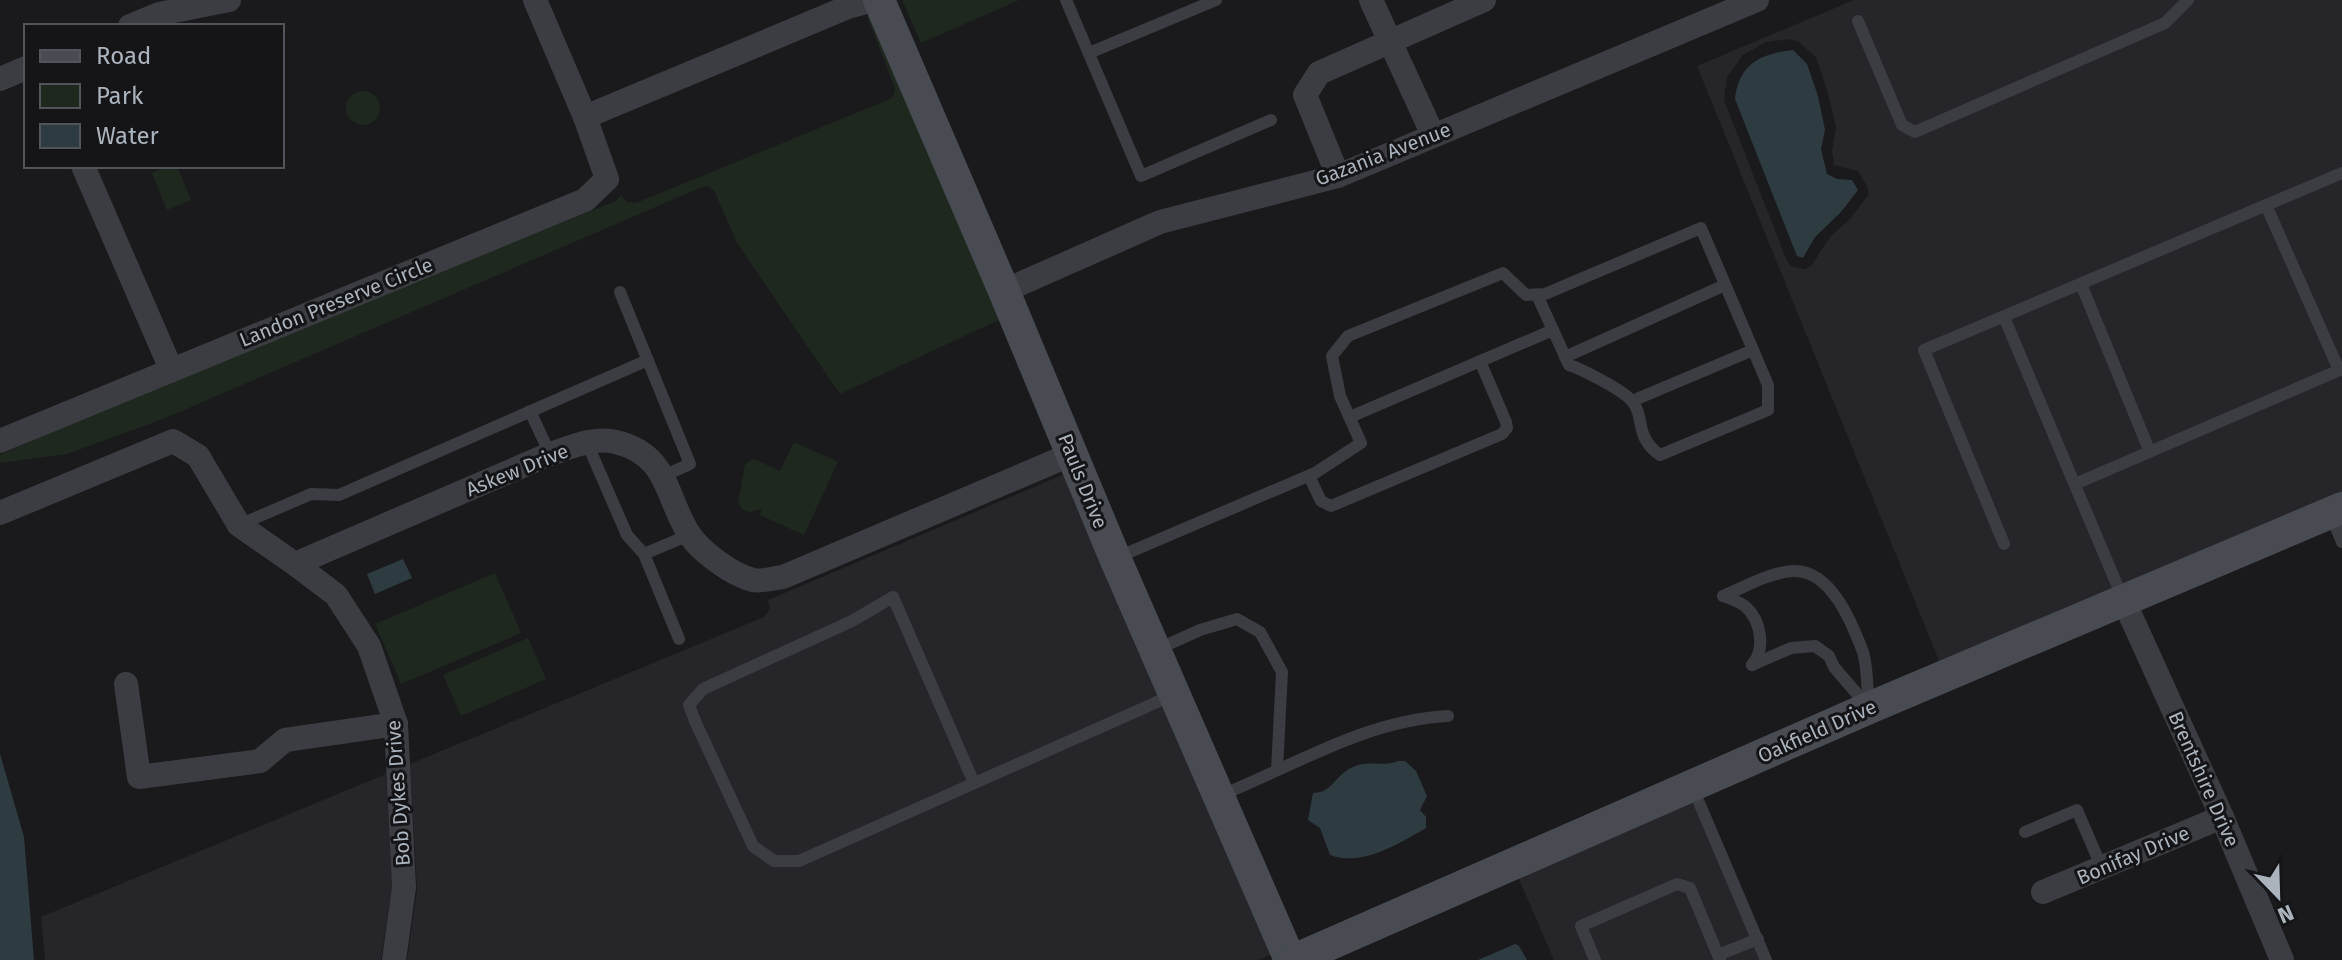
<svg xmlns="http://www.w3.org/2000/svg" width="2342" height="960" font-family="'Fira Sans',sans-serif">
<rect width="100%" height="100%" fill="#1a1a1d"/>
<g fill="#26262a" fill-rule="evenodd">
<path d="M1854,0h488v492l-402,171 -243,-597zM1791,39l8,3 17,15 12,36 8,35 -4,23 2,14 24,6 10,17v7l-18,24 -19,17 -20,30 -6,3 -13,-2 -5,-6 -63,-161 3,-23 16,-22 23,-13z"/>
<path d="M1067,473l207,480 -15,7h-852l10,-70 -7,-126 354,-147 6,-8 -2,-9z"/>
<path d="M386,774l6,111 -11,75h-336l-4,-43z"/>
<path d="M1692,801l69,159h-207l-36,-83z"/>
</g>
<g fill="#1f281f">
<path d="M902,0h117l-98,43z"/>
<path d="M872,15l131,303 -163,76 -103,-151 -23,-53 -6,-4 -6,1 -539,232 -96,35 -67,9v-8l185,-82 431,-172 5,-6 6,7 9,1 254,-104 4,-4 1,-7 -28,-72z"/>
<circle cx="363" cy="108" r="17"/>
<path d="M168,166h9l14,34 -24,10 -15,-37z"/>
<path d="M794,442l44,20 -34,73 -44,-20 2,-6 -13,3 -6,-2 -5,-7 7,-39 9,-5 26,12z"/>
<path d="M495,573l26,60 -120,51 -26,-60z"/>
<path d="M528,638l18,41 -85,37 -18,-41z"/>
</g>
<g fill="#2e3c42">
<path d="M1793,50l14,14 11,32 7,34 -4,19 6,25 10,5 15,1 6,10 -17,22 -26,25 -12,21 -6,-2 -62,-157c4,-35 25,-45 58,-49z"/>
<path d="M403,559l9,19 -37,16 -8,-20z"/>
<path d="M0,754l24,83 10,123h-34z"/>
<path d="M1398,761h7l11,10 11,25 -7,14 6,7v11c-28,16 -64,39 -96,27l-10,-27 -12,-8 5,-27c18,0 21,-15 36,-24 19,-11 32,-1 49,-8z"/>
<path d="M1515,944l4,2 8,14h-49z"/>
</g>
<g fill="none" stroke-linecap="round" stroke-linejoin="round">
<g stroke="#3b3d42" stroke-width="12">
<path d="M1066,0l75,176 130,-56"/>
<path d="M1858,21l44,104 13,7 250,-109 23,-23"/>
<path d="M1089,53l127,-53"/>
<path d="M2266,205l73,165"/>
<path d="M2081,284l69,168"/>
<path d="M620,292l70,172 -27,12"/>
<path d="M1537,295l16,35"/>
<path d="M2004,317l119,282"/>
<path d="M1565,357l160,-72"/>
<path d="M1632,401l121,-51"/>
<path d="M530,411l20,43"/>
<path d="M587,443l40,92 17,19 35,85"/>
<path d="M1309,476l12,25 10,5 171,-72 5,-6 -1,-6 -26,-61"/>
<path d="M2075,484l267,-115"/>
<path d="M2331,516l11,26"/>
<path d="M239,525l72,-31 28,1 309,-135"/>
<path d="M2004,544l-80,-194 418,-177"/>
<path d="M644,554l45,-19"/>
<path d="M1118,557l197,-84 46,-30 -21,-47 -8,-40 16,-20 155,-63 23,22 19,-1 156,-66 67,157v25l-108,45c-27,-19 -14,-39 -29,-55 -9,-10 -49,-31 -62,-35l-16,-35 -203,87"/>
<path d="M1723,596c22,-9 47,-24 71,-25 37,-1 58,52 69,81 5,17 4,39 6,56l-35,-41 -5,-11 -14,-10 -24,2 -39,17"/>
<path d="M1723,596c8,3 16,5 23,11 15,14 20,42 6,58"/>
<path d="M1158,649l42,-19 37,-11 23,13 22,40 -5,98"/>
<path d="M974,783l-81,-186 -41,24 -149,68 -14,16 6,16 58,125 21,15h25l347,-154 28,-13"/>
<path d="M1692,786l74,174"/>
<path d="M1219,796c75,-30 147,-76 229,-80"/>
<path d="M2025,832l52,-22 25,58"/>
<path d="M1718,955l40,-16"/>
<path d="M1595,960l-14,-34 96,-42 13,4 30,72"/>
</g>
<g stroke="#3b3d42" stroke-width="24">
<path d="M535,0l50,117"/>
<path d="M1371,0l62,135"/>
<path d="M130,26l29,-12 70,-14"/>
<path d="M0,79l26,-11"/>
<path d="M83,166l88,203"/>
<path d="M1338,176l-33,-81 14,-22 165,-73"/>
<path d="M1004,291l156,-69 178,-46 419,-176"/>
<path d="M0,441l585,-241 22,-21 -22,-62 263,-110 26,-7"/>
<path d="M0,513l173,-72 25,15 41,69 56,39 255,-110c19,-6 45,-18 66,-12 53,13 49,54 73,92 11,17 43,41 64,46 8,2 21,-2 30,-3l289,-123"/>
<path d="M295,564l41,31 33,51 27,78 8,163 -10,73"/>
<path d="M2123,599l99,218 60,143"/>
<path d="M126,684l13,93 121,-16 25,-21 111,-16"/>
<path d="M2043,892l179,-75"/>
</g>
<g stroke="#484c52" stroke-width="32">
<path d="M879,0l125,291 111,267 175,402"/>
<path d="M1294,960l575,-252 473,-200"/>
</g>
</g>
<g text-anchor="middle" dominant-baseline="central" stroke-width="6" stroke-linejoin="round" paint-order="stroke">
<g font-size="20" fill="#abb3bd" stroke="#151518">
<text transform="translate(1383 154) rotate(-21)">Gazania Avenue</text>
<text transform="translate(336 302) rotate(-22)">Landon Preserve Circle</text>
<text transform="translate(517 470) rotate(-22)">Askew Drive</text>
<text transform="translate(1083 481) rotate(68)">Pauls Drive</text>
<text transform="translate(1817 731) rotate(-24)">Oakfield Drive</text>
<text transform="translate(2204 779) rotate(66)">Brentshire Drive</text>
<text transform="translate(398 793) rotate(-94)">Bob Dykes Drive</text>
<text transform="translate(2133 855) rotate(-23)">Bonifay Drive</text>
</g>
</g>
<rect x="24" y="24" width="260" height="144" fill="#151518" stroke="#51545a" stroke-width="2"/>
<rect x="40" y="50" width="40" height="12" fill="#484c52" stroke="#51545a" stroke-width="2"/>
<text x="96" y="64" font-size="24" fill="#abb3bd">Road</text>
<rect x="40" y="84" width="40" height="24" fill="#1f281f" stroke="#51545a" stroke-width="2"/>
<text x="96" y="104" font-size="24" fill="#abb3bd">Park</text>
<rect x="40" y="124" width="40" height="24" fill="#2e3c42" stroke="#51545a" stroke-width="2"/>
<text x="96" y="144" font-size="24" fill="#abb3bd">Water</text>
<g transform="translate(2278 896) rotate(157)" stroke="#151518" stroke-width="6" paint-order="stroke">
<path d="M0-6L14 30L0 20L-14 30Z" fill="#abb3bd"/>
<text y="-12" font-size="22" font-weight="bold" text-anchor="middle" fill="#abb3bd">N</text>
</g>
</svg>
